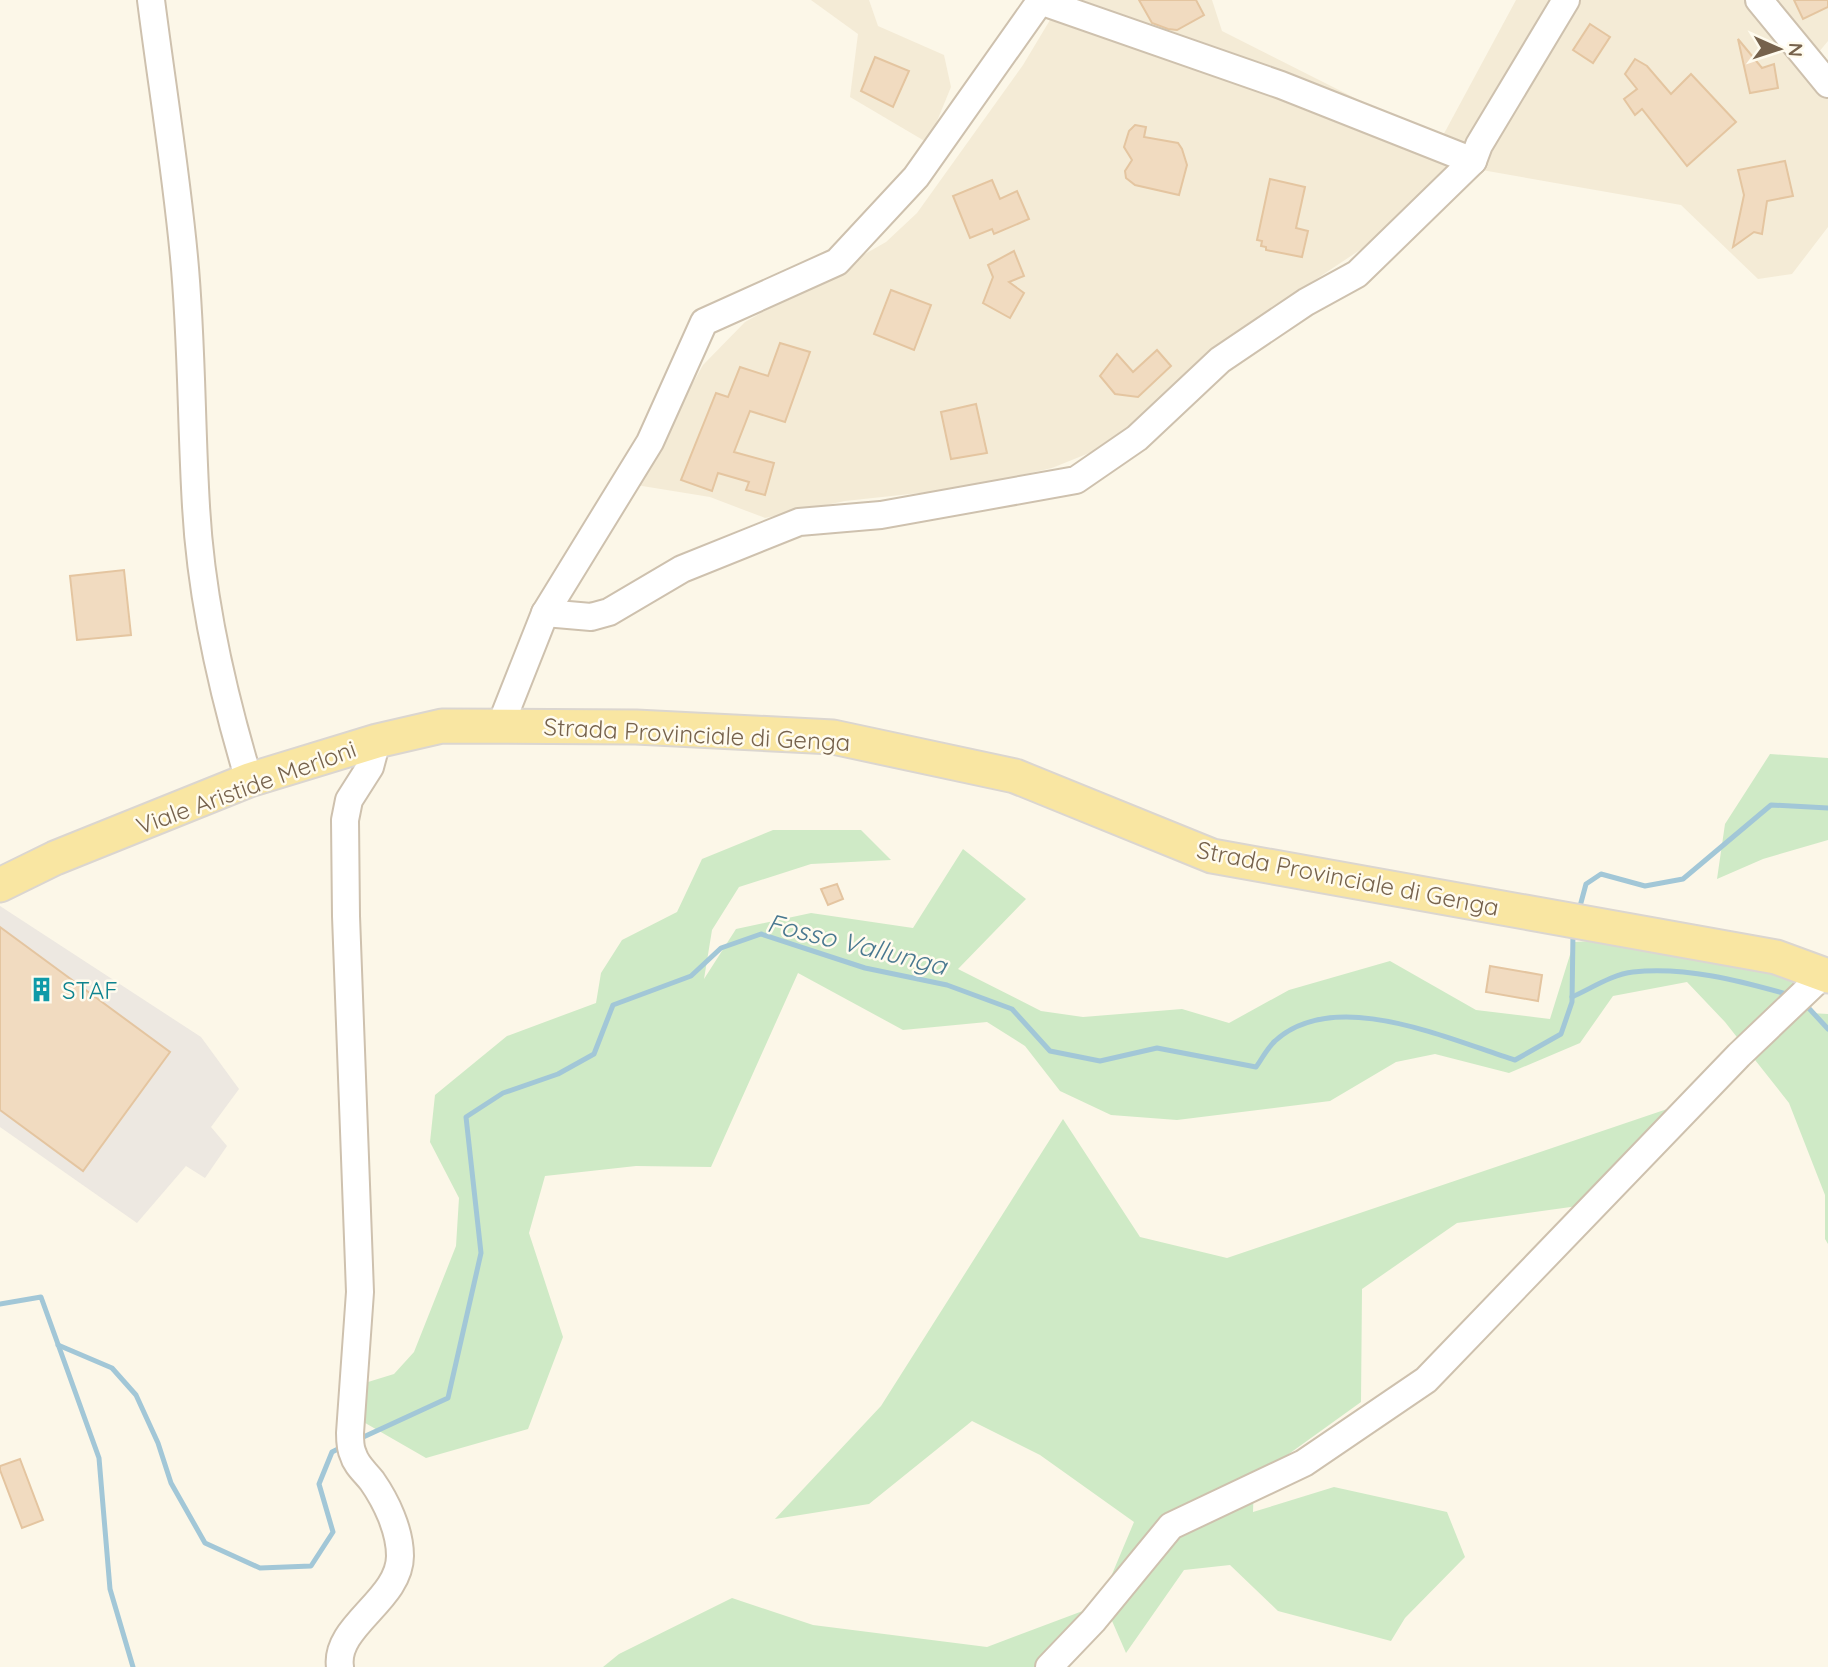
<svg xmlns="http://www.w3.org/2000/svg" width="1828" height="1667" font-family="Quicksand,sans-serif">
<rect width="100%" height="100%" fill="#fcf7e8"/>
<g fill="#f4ebd6">
<path d="M811,0h58l9,26 66,29 7,32 -23,56 -78,-46 8,-63z"/>
<path d="M1062,0h150l10,31 218,110 76,-141h312v41l-10,12 10,13v161l-36,47 -34,5 -77,-74 -222,-39 -81,72 -140,93 -124,112 -62,25 -86,20 -121,13 -80,17 -55,-21 -74,-12 67,-120 42,-43 141,-80 31,-29 106,-148z"/>
</g>
<path fill="#ede8e1" d="M0,906l201,131 38,52 -28,38 16,19 -22,32 -19,-12 -49,57 -137,-96z"/>
<g fill="#cfeac6">
<path d="M1770,754l58,4v82l-65,19 -46,20 8,-55z"/>
<path d="M773,830h88l30,30 -80,4 -72,23 -27,43 -8,49 32,-50 75,-16 102,15 50,-79 63,50 -68,70 83,42 42,6 99,-8 47,14 60,-33 101,-29 86,49 74,9 24,-77 65,-4 142,26 20,19 9,30 18,1v230l-3,-5v-44l-36,-92 -64,-81 -38,-40 -74,14 -33,47 -71,30 -74,-19 -39,8 -66,39 -153,19 -66,-5 -51,-24 -35,-45 -38,-24 -84,8 -105,-57 -87,194 -75,-1 -91,10 -16,57 34,104 -35,92 -102,29 -66,-38 8,-38 26,-8 20,-22 42,-106 3,-48 -29,-56 5,-47 72,-59 89,-33 5,-30 21,-33 55,-28 25,-53z"/>
<path d="M1682,1104l-97,101 -128,18 -95,66 -1,113 -107,77 -1,33 81,-25 113,25 18,45 -60,61 -14,23 -113,-30 -48,-46 -46,5 -58,83 -24,-55 32,-76 -94,-67 -68,-34 -103,83 -94,15 106,-113 182,-287 77,118 87,21z"/>
<path d="M732,1598l81,27 174,22 101,-38 -53,58h-432l16,-13z"/>
</g>
<g fill="none" stroke-linecap="round" stroke-linejoin="round">
<g stroke="#a2c7d7" stroke-width="5">
<path d="M1579,910l7,-26 15,-10 44,12 38,-7 88,-74 57,3"/>
<path d="M1572,997c18,-8 41,-23 61,-25 51,-6 108,9 157,23"/>
<path d="M1804,1003l24,26"/>
<path d="M0,1304l41,-7 58,161 11,131 23,78"/>
<path d="M58,1345l54,23 24,27 22,48 13,40 34,60 55,25 51,-2 22,-34 -14,-48 13,-32 12,-6"/>
<path d="M359,1439l89,-41 33,-145 -15,-136 37,-24 55,-19 36,-20 19,-49 78,-29 30,-28 40,-14 104,34 82,17 65,24 38,42 50,10 57,-13 99,19c6,-8 11,-19 19,-26 60,-55 175,-1 240,19l46,-26 11,-32 1,-69"/>
</g>
</g>
<g fill="#f1dbc0" stroke="#e4c5a0" stroke-width="2">
<path d="M1139,0h57l8,15 -27,15 -9,-1 -16,-6z"/>
<path d="M1794,0h34v7l-25,12z"/>
<path d="M1590,24l20,13 -17,26 -20,-13z"/>
<path d="M1738,39l24,29 12,-4 4,24 -28,5z"/>
<path d="M875,57l34,14 -16,36 -32,-16z"/>
<path d="M1635,59l12,7 24,28 20,-20 45,48 -49,44 -45,-57 -7,6 -11,-16 13,-10 -12,-15z"/>
<path d="M1135,125l11,2 -2,10 34,6 4,6 5,16 -8,30 -44,-10 -9,-7 -1,-7 7,-11 -8,-13 5,-16z"/>
<path d="M1785,161l8,35 -26,5 -5,33 -8,-2 -21,15 11,-52 -6,-25z"/>
<path d="M1270,179l35,8 -9,41 12,3 -6,26 -36,-7v-3l-5,-1 1,-5 -5,-1z"/>
<path d="M992,180l8,19 17,-8 12,28 -35,15 -2,-5 -22,9 -17,-42z"/>
<path d="M1014,251l10,25 -15,6 15,11 -14,25 -27,-15 10,-26 -5,-12z"/>
<path d="M891,290l40,15 -17,45 -40,-16z"/>
<path d="M780,343l30,9 -25,70 -35,-11 -16,41 40,11 -9,32 -19,-5 3,-8 -31,-9 -6,18 -31,-11 35,-87 12,4 12,-30 28,9z"/>
<path d="M1157,350l14,16 -33,31 -23,-3 -15,-18 17,-22 16,18z"/>
<path d="M976,404l11,49 -36,6 -10,-47z"/>
<path d="M124,570l7,65 -54,5 -7,-64z"/>
<path d="M837,884l6,15 -15,6 -7,-16z"/>
<path d="M0,927l170,125 -87,119 -83,-61z"/>
<path d="M1490,966l52,9 -4,26 -52,-9z"/>
<path d="M20,1459l23,61 -21,8 -22,-58v-4z"/>
</g>
<g fill="none" stroke-linecap="round" stroke-linejoin="round">
<defs>
<g id="minor">
<path d="M151,0c11,86 25,171 33,257 8,83 7,166 12,249 5,93 26,185 53,274"/>
<path d="M1759,0l69,84"/>
<path d="M1040,1l241,84 192,76"/>
<path d="M545,613l46,4 18,-5 73,-43 117,-47 82,-7 195,-35 61,-42 83,-78 86,-58 51,-28 116,-113 6,-16 87,-145"/>
<path d="M501,724l44,-111 105,-171 54,-120 133,-60 79,-85 125,-177"/>
<path d="M340,1667c-6,-41 60,-67 60,-111 0,-26 -14,-55 -28,-75 -7,-9 -16,-16 -19,-27 -3,-6 -3,-15 -3,-21l10,-141 -14,-376 -1,-96 4,-20 21,-33 7,-26"/>
<path d="M1049,1667l44,-46 78,-95 133,-63 122,-83 313,-325 85,-81"/>
</g>
<path id="major" d="M0,885l55,-27 194,-78 128,-39 65,-15 194,1 197,10 182,39 197,80 564,101 52,19"/>
</defs>
<use href="#minor" stroke="#cec1ae" stroke-width="30"/>
<use href="#major" stroke="#dbd6d0" stroke-width="37"/>
<use href="#minor" stroke="#fff" stroke-width="26"/>
<use href="#major" stroke="#f9e6a2" stroke-width="33"/>
</g>
<defs>
<symbol id="building-bare" viewBox="-9 -9 18 18"><path d="M-4-6H4V6H1V3H-1V6H-4ZM-2.5-4.3h1.7v1.8h-1.7ZM.8-4.3h1.7v1.8H.8ZM-2.5-1h1.7V.8h-1.7ZM.8-1h1.7V.8H.8Z" fill="#0f9aa8" stroke="#fffbee" stroke-width="2.5" paint-order="stroke"/></symbol>
</defs>
<g fill-rule="evenodd">
<use href="#building-bare" x="24" y="972" width="35" height="35"/>
</g>
<g text-anchor="middle" dominant-baseline="central" stroke-width="5" stroke-linejoin="round" paint-order="stroke">
<g font-size="24" fill="#76624c" stroke="#fffbee">
<text transform="translate(697 734) rotate(3)">Strada Provinciale di Genga</text>
<text transform="translate(246 787) rotate(-20)">Viale Aristide Merloni</text>
<text transform="translate(1348 878) rotate(11)">Strada Provinciale di Genga</text>
</g>
<g font-size="24" fill="#0d838f" stroke="#fffbee" text-anchor="start">
<text x="62" y="990">STAF</text>
</g>
<g font-size="26" font-style="italic" fill="#497890" stroke="#fffbee">
<text transform="translate(857 944) rotate(14)">Fosso Vallunga</text>
</g>
</g>
<g transform="translate(1779 49) rotate(93)" stroke="#fffbee" stroke-width="5" paint-order="stroke">
<path d="M0-5L12 26L0 18L-12 26Z" fill="#76624c"/>
<text y="-10" font-size="19" font-weight="bold" text-anchor="middle" fill="#76624c">N</text>
</g>
</svg>
